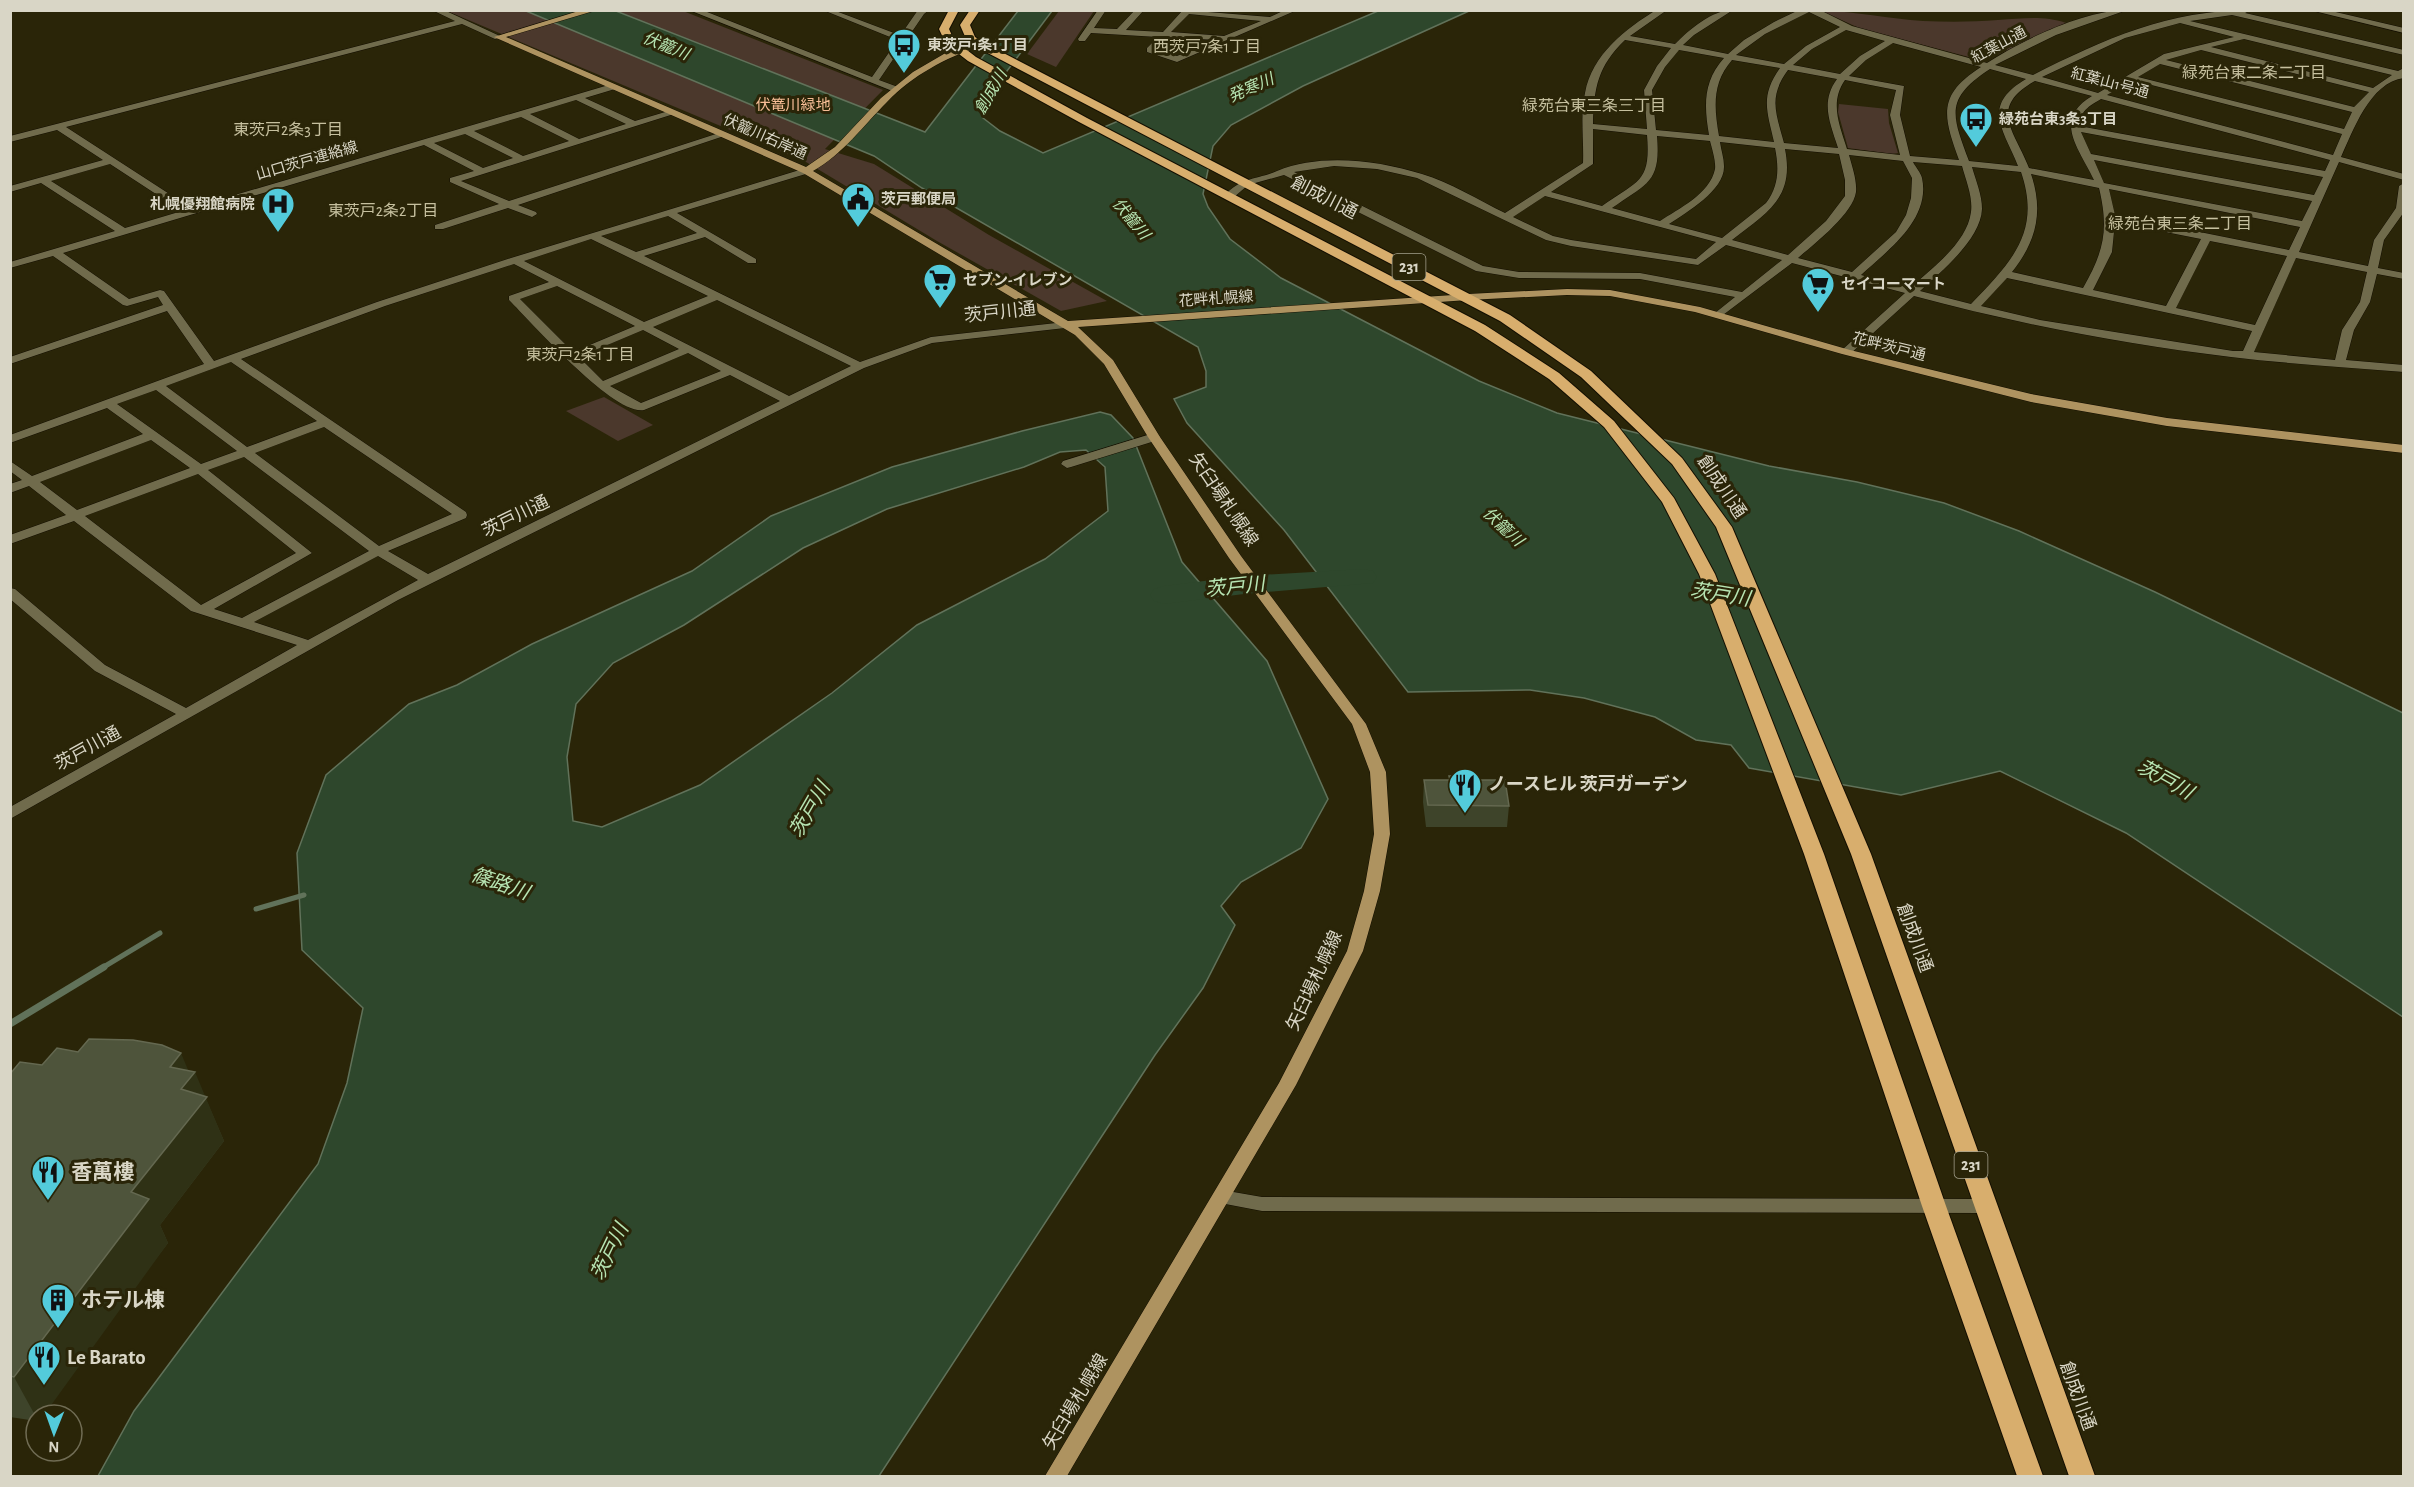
<svg xmlns="http://www.w3.org/2000/svg" width="2414" height="1487" font-family="'Alegreya Sans','Noto Sans JP',sans-serif">
<rect width="100%" height="100%" fill="#2a2508"/>
<g fill="#4b382c">
<path d="M447,11h236l200,79 -58,59 49,15 115,71 118,66 -46,10 -124,-70 -131,-79z"/>
<path d="M1059,11h35l-38,56 -29,-13z"/>
<path d="M1822,11c34,0 67,8 101,10 25,1 50,1 75,-1 24,-1 44,-5 68,3l-82,38 -125,-33z"/>
<path d="M1839,104l49,5 1,14 9,30 -6,1 -44,-6 -10,-36z"/>
<path d="M604,397l49,28 -35,16 -52,-30z"/>
</g>
<g fill="#2e472c" stroke="#61725a" stroke-width="1.5" fill-rule="evenodd">
<path d="M526,11h90l309,121 93,-121h34l-69,92v15l17,13 43,22 335,-142h91l-166,75 -72,39 -18,21 -10,48 5,13 22,32 51,39 198,103 78,32 212,53 88,16 87,21 75,28 136,61 248,121v304l-277,-184 -126,-62 -99,24 -152,-27 -18,-23 -35,-5 -41,-23 -71,-19 -54,-8 -122,2 -124,-162 -97,-107 -13,-24 32,-12v-16l-8,-24 -276,-159 -48,-32z"/>
<path d="M1100,412l11,3 22,23 49,124 85,99 61,138 -27,49 -60,34 -20,24 14,19 -32,63 -48,67 -276,421h-781l36,-65 184,-247 29,-81 16,-75 -61,-58 -5,-97 29,-78 83,-71 48,-19 75,-41 160,-73 79,-55 121,-49 130,-36zM1086,450l19,17 3,44 -63,48 -128,66 -85,68 -132,92 -98,42 -29,-6 -6,-64 9,-53 37,-41 71,-38 119,-77 84,-39 137,-42 36,-15z"/>
</g>
<g fill="none" stroke-linecap="round" stroke-linejoin="round">
<g stroke="#61725a" stroke-width="5">
<path d="M256,909l48,-14"/>
<path d="M102,968l58,-35"/>
</g>
<path stroke="#61725a" stroke-width="7" d="M10,1024l94,-57"/>
<path fill="#2e472c" fill-rule="evenodd" d="M1363,569l10,2 4,6 -4,6 -129,11 -80,10 -10,-3 -4,-6 4,-6 10,-3 80,-10z"/>
<defs>
<g id="minor">
<path d="M432,10h12l58,27 -7,2 -33,-15 -396,103 125,81 421,-124 3,1v4l-30,9 50,23 37,-11 5,3 -216,68 48,20 210,-68 8,2 -209,70 18,7 1,2 -5,3 -24,-9 -65,21h-8v-4l64,-21 -49,-22v-4l24,-7 -50,-26 -361,108 66,46 31,-9 4,1 50,70 163,-59 134,-44 295,-90 3,1v4l-132,40 79,46v4h-8l-43,-26 -61,19 216,106 71,-25 134,-15 6,3 -6,3 -133,15 -68,25 -466,232 -388,219v-12l166,-93 -81,-43 -85,-72v-11l5,1 90,76 81,43 111,-63 -106,-34 -117,-90 -64,23v-9l56,-20 -37,-29 -19,7v-9l12,-4 -12,-9v-10l22,15 111,-42 -36,-26 -97,35v-8l194,-71 -37,-53 -157,53v-7l153,-52 -5,-8 -31,9 -4,-1 -70,-49 -43,12v-6l105,-31 -74,-48 -31,9v-6l93,-26 -46,-30 -47,12v-6l445,-115zM576,100l50,24 -47,15 -49,-25zM521,117l48,24 -46,15 -49,-25zM465,134l48,24 -30,10 -49,-25zM110,164l72,47 -57,17 -74,-47zM668,216l29,17 -61,19 -35,-16zM591,239l117,57 -64,26 -120,-61zM514,264l35,18 -40,14v4c23,23 105,116 135,110l86,-35 50,26 -352,173 -40,-23 78,-33 1,-3 -1,-3 -225,-153 144,-53zM557,286l78,40 -62,26 -53,-53zM717,300l134,66 -62,30 -136,-69zM643,330l36,19 -76,32 -24,-24zM688,353l33,18 -80,32 -31,-17zM231,362l86,59 -70,26 -81,-61zM156,390l81,61 -36,13 -84,-60zM324,427l128,87 -73,32 -124,-93zM151,440l39,28 -113,42 -37,-28zM244,457l125,94 -127,67 -28,-9 98,-56 -104,-83zM198,474l98,79 -95,52 -116,-89zM378,556l40,24 -110,60 -54,-18z"/>
<path d="M689,10h13l170,67 27,-39 -9,-1 -67,-27h10l61,23h8l16,-23h11l-5,4 -45,66 19,7 1,2 -4,3z"/>
<path d="M1098,10h8l-12,18 23,1 18,-19h9l-18,20 37,2 20,-22 87,7 15,-7h12l-120,52 -30,-10v-4l11,-11 -67,-4 -6,8h-6l-1,-2zM1189,14l72,7 -37,15 -53,-4zM1167,37l48,3 -38,16 -21,-7z"/>
<path d="M1656,10h11l-37,26 45,8c15,-15 37,-34 58,-34l-39,25 -11,10 45,9 16,-14 30,-18 25,-12h21l32,16 135,37c35,-23 98,-53 140,-53l-71,25 -61,30 38,10c71,-36 136,-65 218,-65l-6,3 159,37v5l-172,-40 -42,6 208,50 6,-3v10c-34,4 -51,53 -63,79l63,17v6l-65,-18 -40,90 69,14 6,-26 22,-32 3,-22 5,-3v29l-20,28 -6,28 26,5v6l-27,-5 -7,28 -16,28 -8,30 58,5v7c-58,-5 -116,-8 -173,-15 -107,-13 -213,-33 -317,-61l-64,58h-8v-4l63,-57 -113,-30 -73,55 -4,-1v-4l20,-16 -95,-18 -121,-1 -43,-7 -192,-96 -36,10 -15,13 -9,-2c17,-19 32,-16 53,-25 43,-18 100,-11 145,3 28,8 56,26 83,39l78,-50c1,-23 -3,-48 2,-70 7,-39 41,-64 71,-83zM1809,12l31,15 -34,19 -22,18 -48,-9 29,-21zM2180,23l54,14 -70,17 -66,39 -56,-16 83,-39zM1846,30l39,11 -25,15 -20,18 -47,-9 19,-16zM2244,39l148,36 -19,13 -162,-41zM1625,40l46,8 -14,18 -13,24 3,39 -54,-5c1,-37 5,-58 32,-84zM1893,43l88,24c-44,28 -38,49 -22,93l-49,-4 -10,-41 4,-29 -55,-10 17,-16zM1679,50l45,8c-21,23 -20,48 -15,77l-53,-5 -4,-40 13,-23zM2201,50l168,42 -15,15 -188,-47zM1732,60l48,8c-20,28 -13,43 -6,74l-55,-6c-5,-29 -7,-53 13,-76zM2160,64l192,48 -8,17 -206,-52zM1990,69l36,10c-46,27 -22,51 -8,87l-49,-5c-17,-46 -25,-62 21,-92zM1788,70l49,9c-17,23 -7,44 1,69l-54,-5c-8,-30 -16,-46 4,-73zM1845,80l51,10 -6,25 10,40 -53,-6c-7,-23 -18,-46 -2,-69zM2132,80l210,54 -9,21 -226,-60zM2035,81l57,15c-40,24 -13,52 2,84l-65,-12c-14,-37 -42,-60 6,-87zM2101,99l229,61 -5,11 -246,-45c2,-16 9,-19 22,-27zM1593,129l54,6c4,48 -9,45 -45,71l-51,-14 42,-28zM2081,132l242,45 -9,18 -223,-41zM1657,136l53,5c2,8 6,20 5,28 -5,25 -37,40 -55,52l-48,-13c35,-25 49,-25 45,-72zM1720,142l55,6c4,20 4,38 -9,55l-44,35 -53,-14c18,-12 56,-34 55,-58 0,-8 -3,-16 -4,-24zM1785,149l54,5 6,26v16l-19,25 -38,34 -56,-15c34,-27 63,-41 53,-91zM1849,155l54,6 9,17 -1,20 -5,17 -10,17 -44,40 -54,-14c16,-14 55,-44 58,-66 1,-12 -4,-26 -7,-37zM2094,160l218,41 -10,20 -198,-38zM1913,162l49,4c4,15 11,31 9,46 -4,31 -39,56 -61,76l-49,-13c26,-24 70,-55 61,-97 -1,-5 -7,-12 -9,-16zM1334,166l43,3 40,9 129,62 25,6 127,19 28,-20 56,15 -40,32 -102,-19 -121,-1 -36,-6 -189,-94zM1972,167l49,5c21,61 -11,91 -50,132l-51,-13c21,-19 61,-52 62,-82 0,-14 -6,-28 -10,-42zM2031,174l68,14c10,42 5,63 -16,100l-71,-16c24,-30 32,-60 19,-98zM2109,189l191,38 -11,23 -174,-35zM1545,196l171,46 -20,17 -125,-19 -18,-4 -40,-19zM2115,222l86,17 -35,67 -73,-16 19,-38zM2210,241l77,15 -32,69 -79,-17zM2296,258l71,14 -7,30 -18,28 -7,30 -81,-8zM2007,278l245,53 -9,20h-10l-193,-31 -59,-14z"/>
<path d="M2310,10h17l77,18v5z"/>
<path d="M1154,433l6,4 -2,3 -87,27 -4,1 -6,-4 2,-3z"/>
<path d="M1222,1190l40,7 724,2 7,2 3,5 -3,5 -7,2 -724,-2 -47,-9 -3,-5 3,-5z"/>
</g>
<path id="major" d="M582,10h15l-91,27 300,130 29,-20 46,-49 32,-26 36,-21 32,-9v4c-36,12 -68,29 -94,56 -24,24 -44,52 -74,69l255,150 400,-27 99,-5 43,1 90,17 150,43 181,44 136,24 237,27v8l-237,-27 -136,-24 -189,-48 -147,-42 -85,-16 -43,-1 -99,5 -390,27 35,33 47,77 81,119 125,168 20,48 4,62 -10,57 -17,60 -67,134 -229,391h-22l234,-393 68,-132 17,-60 10,-57 -4,-62 -18,-48 -123,-166 -81,-121 -44,-73 -29,-29 -272,-162 -309,-136z"/>
<g id="highway">
<path d="M949,10h10l-10,19 5,11 22,17 111,61 398,207 74,48 55,48 60,77 41,76 109,280 122,352 97,270h-26l-95,-270 -118,-352 -105,-280 -37,-72 -58,-75 -55,-48 -74,-48 -396,-209 -111,-61 -22,-17 -7,-15z"/>
<path d="M970,10h10l-10,15 5,12 15,9 520,269 81,56 91,87 50,69 139,327 224,622h-26l-218,-622 -135,-327 -44,-63 -91,-87 -81,-56 -518,-271 -15,-9 -7,-16z"/>
</g>
</defs>
<use href="#minor" stroke="#130e00" stroke-width="1"/>
<use href="#major" stroke="#130e00" stroke-width="1"/>
<use href="#highway" stroke="#130e00" stroke-width="2"/>
<use href="#minor" fill="#706b4c" fill-rule="evenodd"/>
<use href="#major" fill="#ae9360" fill-rule="evenodd"/>
<use href="#highway" fill="#d8ae6d" fill-rule="evenodd"/>
</g>
<g fill="#3e442a">
<path d="M1449,776l14,4 46,26 -2,21h-81l-3,-25 1,-22h25z"/>
<path d="M78,1052l110,18 17,27 19,44 -64,84 8,18 -132,172v6l-26,-4v-343l32,-9z"/>
</g>
<path fill="#2f3115" d="M181,1053l10,24 4,-5 29,69 -64,84 8,18 -124,172h-8v2l-22,-40 117,-185 39,-125z"/>
<g fill="#4e543b" stroke="#646850" stroke-width="1.5">
<path d="M1449,776h14v4h42l4,26 -81,-1 -4,-25h26z"/>
<path d="M89,1039l44,1 29,5 19,8 -11,14 25,5 -14,17 26,8 -76,95 18,7 -135,178 -4,-1v-302l10,-12 22,3 15,-17 21,4z"/>
</g>
<defs>
<symbol id="bus-pin" viewBox="-11 -11 22 30"><path d="M0 17L-7.5 6A9.5 9.5 0 1 1 7.5 6Z" fill="#53cbdb" stroke="#2a2508"/><path d="M-5-6H5V4H4V6H2V4H-2V6H-4V4H-5ZM-3.5-4V0h7V-4ZM-3.5 1.2v1.5H-2V1.2ZM2 1.2v1.5H3.5V1.2Z" fill="#111"/></symbol>
<symbol id="civic-pin" viewBox="-11 -11 22 30"><path d="M0 17L-7.5 6A9.5 9.5 0 1 1 7.5 6Z" fill="#53cbdb" stroke="#2a2508"/><path d="M-.6-6.5H3V-4.5H.6V-3L4-1V1h2V6H-6V1h2V-1L-.6-3ZM-1.2 2.5V6h2.4V2.5Z" fill="#111"/></symbol>
<symbol id="hospital-pin" viewBox="-11 -11 22 30"><path d="M0 17L-7.5 6A9.5 9.5 0 1 1 7.5 6Z" fill="#53cbdb" stroke="#2a2508"/><path d="M-5-5h3v3.5h4V-5h3V5h-3V1.5h-4V5h-3Z" fill="#111"/></symbol>
<symbol id="supermarket-pin" viewBox="-11 -11 22 30"><path d="M0 17L-7.5 6A9.5 9.5 0 1 1 7.5 6Z" fill="#53cbdb" stroke="#2a2508"/><path d="M-6-5.5h2.5l.6 2H6L4.5 2H-2.5L-4.4-4H-6ZM-1.5 3.2a1.3 1.3 0 1 0 .1 0ZM3 3.2a1.3 1.3 0 1 0 .1 0Z" fill="#111"/></symbol>
<symbol id="restaurant-pin" viewBox="-11 -11 22 30"><path d="M0 17L-7.5 6A9.5 9.5 0 1 1 7.5 6Z" fill="#53cbdb" stroke="#2a2508"/><path d="M-5-6h1v4h1v-4h1v4h1v-4h1v5L-1.5 .5V6h-2V.5L-5-1ZM5-6V6H3V1.5H1.5Q1.5-4 5-6Z" fill="#111"/></symbol>
<symbol id="building-pin" viewBox="-11 -11 22 30"><path d="M0 17L-7.5 6A9.5 9.5 0 1 1 7.5 6Z" fill="#53cbdb" stroke="#2a2508"/><path d="M-4-6H4V6H1V3H-1V6H-4ZM-2.5-4.3h1.7v1.8h-1.7ZM.8-4.3h1.7v1.8H.8ZM-2.5-1h1.7V.8h-1.7ZM.8-1h1.7V.8H.8Z" fill="#111"/></symbol>
</defs>
<g fill-rule="evenodd">
<use href="#bus-pin" x="885" y="26" width="38" height="52"/>
<use href="#bus-pin" x="1957" y="100" width="38" height="52"/>
<use href="#civic-pin" x="839" y="180" width="38" height="52"/>
<use href="#hospital-pin" x="259" y="185" width="38" height="52"/>
<use href="#supermarket-pin" x="921" y="261" width="38" height="52"/>
<use href="#supermarket-pin" x="1799" y="265" width="38" height="52"/>
<use href="#restaurant-pin" x="1446" y="766" width="38" height="52"/>
<use href="#restaurant-pin" x="29" y="1153" width="38" height="52"/>
<use href="#building-pin" x="39" y="1281" width="38" height="52"/>
<use href="#restaurant-pin" x="25" y="1338" width="38" height="52"/>
</g>
<g text-anchor="middle" dominant-baseline="central" stroke-width="6" stroke-linejoin="round" paint-order="stroke">
<g font-size="15" font-weight="bold" fill="#d9d6c6" stroke="#2a2508" text-anchor="start">
<text x="927" y="45">東茨戸1条1丁目</text>
<text x="1999" y="119">緑苑台東3条3丁目</text>
<text x="881" y="199">茨戸郵便局</text>
<text x="255" y="204" text-anchor="end">札幌優翔館病院</text>
<text x="963" y="280">セブン-イレブン</text>
<text x="1841" y="284">セイコーマート</text>
</g>
<g font-size="15" fill="#d9d6c6" stroke="#2a2508">
<text transform="translate(1999 45) rotate(-28)">紅葉山通</text>
<text transform="translate(2110 83) rotate(15)">紅葉山1号通</text>
<text transform="translate(765 137) rotate(24)">伏籠川右岸通</text>
<text transform="translate(307 161) rotate(-16)">山口茨戸連絡線</text>
<text transform="translate(1216 299) rotate(-4)">花畔札幌線</text>
<text transform="translate(1889 347) rotate(14)">花畔茨戸通</text>
</g>
<g font-size="15" fill="#f6bd96" stroke="#2a2508">
<text x="793" y="105">伏篭川緑地</text>
</g>
<g font-size="16" font-style="italic" fill="#b7e5b3" stroke="#2a2508">
<text transform="translate(666 46) rotate(22)">伏籠川</text>
<text transform="translate(1251 88) rotate(-24)">発寒川</text>
<text transform="translate(991 92) rotate(-60)">創成川</text>
<text transform="translate(1131 219) rotate(50)">伏籠川</text>
<text transform="translate(1503 527) rotate(43)">伏籠川</text>
</g>
<g font-size="16" fill="#c6c09f" stroke="#2a2508">
<text x="1207" y="47">西茨戸7条1丁目</text>
<text x="2254" y="73">緑苑台東二条二丁目</text>
<text x="1594" y="106">緑苑台東三条三丁目</text>
<text x="288" y="130">東茨戸2条3丁目</text>
<text x="383" y="211">東茨戸2条2丁目</text>
<text x="2180" y="224">緑苑台東三条二丁目</text>
<text x="580" y="355">東茨戸2条1丁目</text>
</g>
<g fill="#2a2508" stroke="#a4a18d" stroke-width="1.5">
<rect x="1392.5" y="254" width="33" height="26" rx="4.5"/>
<rect x="1954.5" y="1152" width="33" height="26" rx="4.5"/>
</g>
<g font-size="16" font-weight="bold" fill="#d9d6c6">
<text x="1409" y="267">231</text>
<text x="1971" y="1165">231</text>
</g>
<g font-size="18" fill="#d9d6c6" stroke="#2a2508">
<text transform="translate(1324 198) rotate(27)">創成川通</text>
<text transform="translate(1000 313) rotate(-6)">茨戸川通</text>
<text transform="translate(1721 487) rotate(56)">創成川通</text>
<text transform="translate(1223 500) rotate(56)">矢臼場札幌線</text>
<text transform="translate(516 517) rotate(-26)">茨戸川通</text>
<text transform="translate(88 749) rotate(-29)">茨戸川通</text>
<text transform="translate(1914 938) rotate(70)">創成川通</text>
<text transform="translate(1315 981) rotate(-65)">矢臼場札幌線</text>
<text transform="translate(2077 1396) rotate(70)">創成川通</text>
<text transform="translate(1076 1402) rotate(-59)">矢臼場札幌線</text>
</g>
<g font-size="18" font-weight="bold" fill="#d9d6c6" stroke="#2a2508" text-anchor="start">
<text x="1488" y="785">ノースヒル 茨戸ガーデン</text>
</g>
<g font-size="20" font-style="italic" fill="#b7e5b3" stroke="#2a2508">
<text transform="translate(1235 587) rotate(-6)">茨戸川</text>
<text transform="translate(1720 595) rotate(9)">茨戸川</text>
<text transform="translate(2165 780) rotate(29)">茨戸川</text>
<text transform="translate(810 810) rotate(-60)">茨戸川</text>
<text transform="translate(500 884) rotate(19)">篠路川</text>
<text transform="translate(610 1252) rotate(-64)">茨戸川</text>
</g>
<g font-size="21" font-weight="bold" fill="#d9d6c6" stroke="#2a2508" text-anchor="start">
<text x="71" y="1172">香萬樓</text>
<text x="81" y="1300">ホテル棟</text>
<text x="67" y="1357">Le Barato</text>
</g>
</g>
<rect width="2414" height="1487" fill="none" stroke="#d9d6c6" stroke-width="24"/>
<g transform="translate(54 1433) rotate(181)"><circle r="28" fill="#2a2508" stroke="#706c54" stroke-width="1.5"/>
<path d="M0-4.5L10 22L0 15L-10 22Z" fill="#53cbdb"/>
<text y="-9" font-size="16" font-weight="bold" text-anchor="middle" fill="#d9d6c6">N</text>
</g>
</svg>
